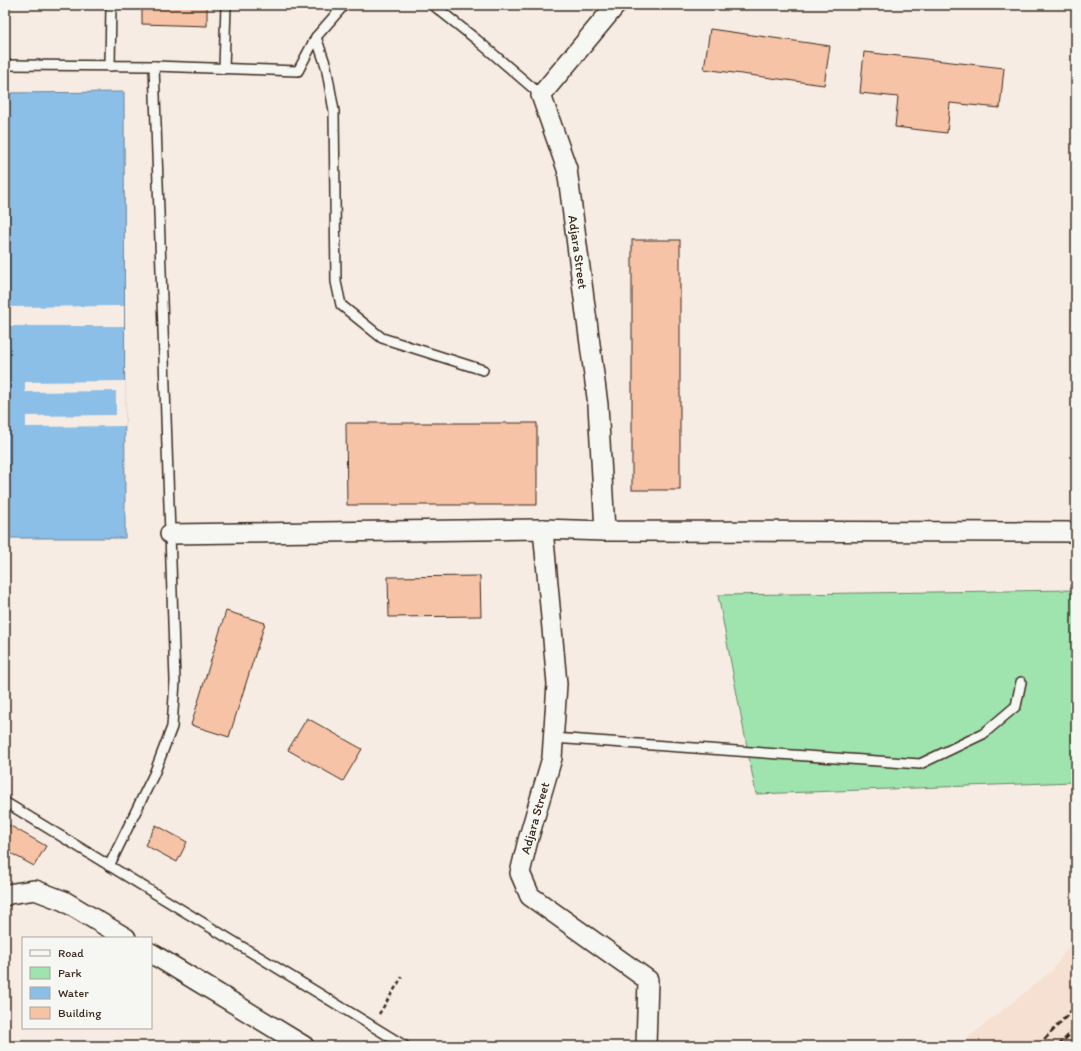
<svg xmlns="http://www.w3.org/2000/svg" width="1081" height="1051" font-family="Itim,sans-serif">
<rect width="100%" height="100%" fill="#f6ece3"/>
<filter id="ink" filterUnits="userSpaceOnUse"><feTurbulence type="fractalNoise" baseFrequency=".025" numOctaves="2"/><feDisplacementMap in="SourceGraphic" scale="8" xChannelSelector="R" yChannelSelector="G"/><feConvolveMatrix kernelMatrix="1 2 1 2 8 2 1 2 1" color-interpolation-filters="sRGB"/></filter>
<g filter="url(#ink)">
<path fill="#f6e0d1" d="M1076,936v110h-119l95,-75z"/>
<path fill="#9fe3af" stroke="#6d8666" d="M1076,590v195l-2,-3 -318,12 -38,-199z"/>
<path fill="#8cbfe8" stroke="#6c8397" d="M124,92l1,446h-120v-445z"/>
<g fill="#f6ece3">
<path d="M124,306v20h-119v-19z"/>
<path d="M125,381v45l-99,1v-11l90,-1v-24l-91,1v-10z"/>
</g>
<g fill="#f6c3a6" stroke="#3b2a1e">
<path d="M142,5h65v21l-65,-2z"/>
<path d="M710,29l120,17 -6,39 -120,-16z"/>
<path d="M864,52l140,16 -4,40 -50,-5 -3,30 -52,-6 3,-30 -38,-4z"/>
<rect x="632" y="240" width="48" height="250"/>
<path d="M346,423h191v82h-190z"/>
<path d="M480,576l1,40 -92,1 -1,-40z"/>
<path d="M226,611l39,12 -36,114 -38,-12z"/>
<path d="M307,718l55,31 -19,32 -55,-31z"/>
<path d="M9,825l37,21 -12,20 -29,-16v-18z"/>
<path d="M156,825l31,17 -10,20 -32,-17z"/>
</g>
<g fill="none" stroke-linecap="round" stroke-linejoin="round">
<defs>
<g id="service">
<path d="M433,5l44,35 64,55"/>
<path d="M316,37l10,29 8,45 2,171 5,23 41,33 101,32"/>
<path d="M5,65l149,1 144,5 18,-34 28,-32"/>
<path d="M110,66l1,-61"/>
<path d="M224,69l2,-64"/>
<path d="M553,738l367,26 63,-30 33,-28 5,-24"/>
<path d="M5,802l400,244"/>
<path d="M109,866l45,-92 18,-47 3,-46 -5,-147 -16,-468"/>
</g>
<g id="minor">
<path d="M543,529l14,155 -5,74 -24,82 -8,33 10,23 118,84 -2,66"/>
<path d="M605,531l-7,-126 -31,-236 -26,-74 75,-90"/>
<path d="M170,534l373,-5 62,2 471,1"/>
<path d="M5,896l3,-2 27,-4 29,11 62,37"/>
<path d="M151,953l153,93"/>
</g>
</defs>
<use href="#service" stroke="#3b2a1e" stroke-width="12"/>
<use href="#minor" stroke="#3b2a1e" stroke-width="22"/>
<path stroke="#3b2a1e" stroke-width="2.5" stroke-dasharray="4 3" stroke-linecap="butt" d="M379,1014l23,-37"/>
<use href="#service" stroke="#f6f6f2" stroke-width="9"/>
<use href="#minor" stroke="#f6f6f2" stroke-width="19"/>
<g stroke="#3b2a1e" stroke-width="3" stroke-dasharray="6 3" stroke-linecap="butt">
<path d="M1038,1046l38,-40"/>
<path d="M1058,1046l18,-18"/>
</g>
</g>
</g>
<g text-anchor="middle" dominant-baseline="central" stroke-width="4" stroke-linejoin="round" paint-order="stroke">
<g font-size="13" fill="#3b2a1e" stroke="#f6f6f2">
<text transform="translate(578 252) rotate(82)">Adjara Street</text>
<text transform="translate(535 818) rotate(-74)">Adjara Street</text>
</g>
</g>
<rect width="1081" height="1051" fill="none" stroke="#f6f6f2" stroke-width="20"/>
<rect x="10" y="10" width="1061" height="1031" fill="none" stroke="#3b2a1e" stroke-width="1.5" filter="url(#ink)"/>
<rect x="22" y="937" width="130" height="92" fill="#f6f6f2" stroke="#aba49d"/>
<rect x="30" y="950" width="20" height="6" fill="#f6f6f2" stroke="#aba49d"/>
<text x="58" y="957" font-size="12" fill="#3b2a1e">Road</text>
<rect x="30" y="967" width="20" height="12" fill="#9fe3af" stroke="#aba49d"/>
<text x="58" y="977" font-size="12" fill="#3b2a1e">Park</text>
<rect x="30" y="987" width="20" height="12" fill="#8cbfe8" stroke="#aba49d"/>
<text x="58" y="997" font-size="12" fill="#3b2a1e">Water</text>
<rect x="30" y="1007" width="20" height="12" fill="#f6c3a6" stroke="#aba49d"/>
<text x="58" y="1017" font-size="12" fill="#3b2a1e">Building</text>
</svg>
